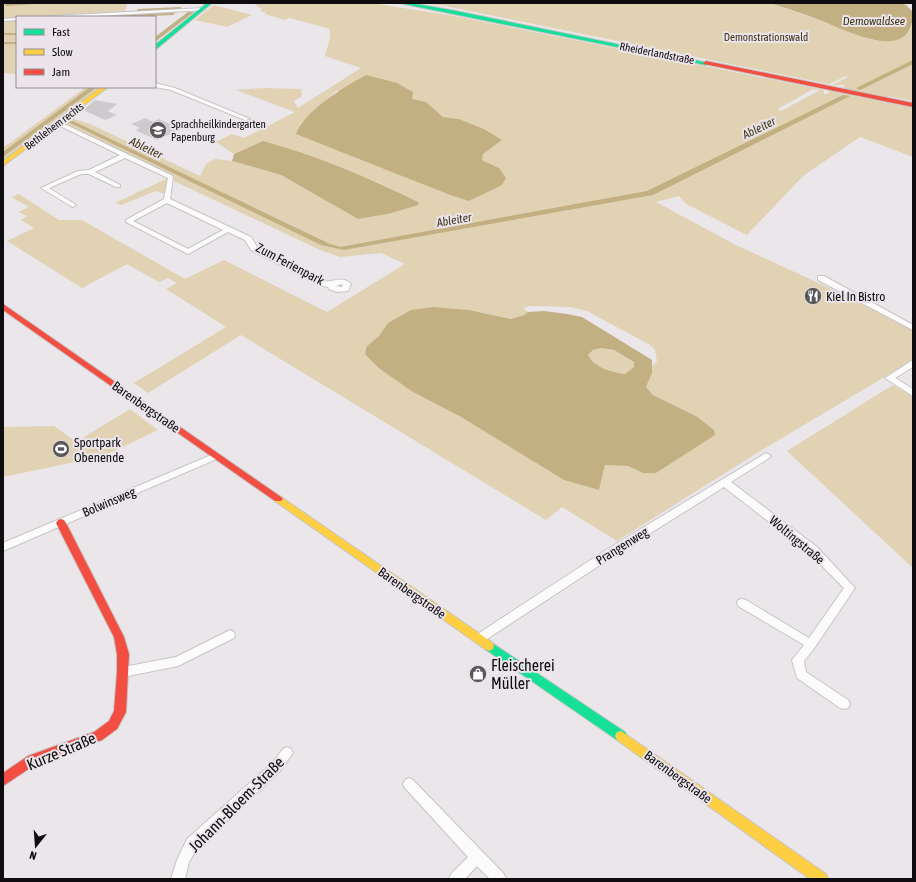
<svg xmlns="http://www.w3.org/2000/svg" width="916" height="882" font-family="'Asap Condensed',sans-serif">
<rect width="100%" height="100%" fill="#eae6ea"/>
<g fill="#e0d2b3" fill-rule="evenodd">
<path d="M3,3h124l-2,9 -122,7z"/>
<path d="M253,3l125,1 82,13 364,73v4h3l3,-3 83,17v49l-53,-20 -57,39 -56,59 -61,-31 -7,-8 -23,6 80,43 93,43 84,42v30l-156,93 -140,88 -55,-34 -16,13 -305,-185 -93,58 -14,-10 92,-56 -60,-38 11,-6 -9,-5 -9,4 -32,-18 -45,24 -75,-47 27,-13 -13,-8 6,-4 -9,-4 11,-5 -18,-10 8,-3 40,26h23l103,59 39,-19 103,52 78,-48 -24,-11 -41,4 -20,-7 -146,-69v-3l-111,-55 8,-5 19,6 110,52 6,-12 9,-5 17,2 49,14 77,44 30,-5 31,-9 -1,-3 -38,-19 -117,-42 -29,13 -18,-12 16,-8 12,4 51,-26 -59,-22 29,-2 36,1 1,7 -8,5 4,7 63,-40 -36,-12 5,-18v-9l-40,-11 -5,2 -20,-6 2,-1 -7,-2 2,-2zM813,89l7,1 -37,20 -3,1 -2,-2zM336,91l76,8 14,3 17,15 16,2 25,10 17,12 -18,13 -1,6 17,8 -30,33c-59,-18 -115,-50 -170,-76zM530,306l40,1 17,4 63,34 5,5 2,12 -5,4v7l-6,14 7,8 43,21 18,19 -58,38h-13l-15,-7 -23,-1 -6,25 -35,-10 -103,-63 -48,-25 -46,-46 12,-10 9,-13 46,-16 35,3 42,9 13,-4 4,-3 -5,-4z"/>
<path d="M420,3h350c17,6 35,12 53,18 24,9 74,39 90,3v77l-25,-5 -2,2 -43,-10 2,-3c-5,-1 -8,1 -13,0l16,-8 -2,-1 -17,8 -384,-78z"/>
<path d="M214,5l38,10 -25,12 -32,-7z"/>
<path d="M163,12h14l-2,2 -106,3z"/>
<path d="M17,20v54l-14,-1v-52z"/>
<path d="M86,87h16l-99,74v-13z"/>
<path d="M166,179h2l-3,15 -9,-3 -35,14 -6,-2z"/>
<path d="M601,348l13,2 20,12v5l-9,7c-15,-2 -29,-6 -37,-19l5,-5z"/>
<path d="M893,385l20,12v171l-126,-117z"/>
<path d="M130,409l28,21 -54,26 -101,21v-50l51,-1 22,16z"/>
</g>
<g fill="#c2b083" fill-rule="evenodd">
<path d="M770,3h130l6,2 7,7c0,52 -62,21 -88,10 -17,-7 -37,-13 -55,-19z"/>
<path d="M188,12h6l-39,30v-5z"/>
<path d="M913,60v4l-53,26 -4,-2z"/>
<path d="M366,75l31,8 16,9 -1,7 14,3 17,15 16,2 25,10 18,11 -19,14 -1,6 17,8 7,10 -4,7 -33,16 -19,-6 -154,-61c8,-23 48,-47 70,-59z"/>
<path d="M90,87h7l-94,70v-5z"/>
<path d="M843,95l7,1 -197,99 -309,55 -23,-5 -253,-123 5,-1 257,123 10,3 307,-56z"/>
<path d="M263,141c54,15 105,36 155,61l1,3 -31,9 -30,5 -77,-44 -49,-14 2,-7z"/>
<path d="M434,307l35,3 42,9 13,-4 4,-3 16,-1 23,3 15,3 70,43v13l-6,14 7,8 43,21 18,14 1,5 -59,38h-13l-15,-7 -23,-1 -6,25 -35,-10 -103,-63 -48,-25 -33,-23 -15,-15 2,-8 12,-10 9,-13 23,-13zM601,348l13,2 20,12v5l-9,7c-14,-2 -30,-6 -37,-19l5,-5z"/>
</g>
<g fill="none" stroke-linecap="round" stroke-linejoin="round">
<g stroke="#c2b083" stroke-width="2">
<path d="M6,5l29,-2"/>
<path d="M138,10l42,-2"/>
<path d="M104,17l69,-3"/>
<path d="M3,34h14"/>
<path d="M3,43h14"/>
</g>
</g>
<g fill="#cdcacd">
<path d="M95,100l22,4 -9,7 9,4 -12,5 -22,-10z"/>
<path d="M146,118l7,4 6,-3 22,10 -24,11 -20,-9 -1,-1 4,-2 -9,-4z"/>
</g>
<g fill="none" stroke-linecap="round" stroke-linejoin="round">
<defs>
<g id="street">
<path d="M205,8v2h-2l-124,7h-30l2,-1z"/>
<path d="M17,18v2l-14,1v-2z"/>
<path d="M155,83l20,5 75,31 -5,1 -74,-30 -16,-3z"/>
<path d="M56,122h4l113,54 -3,23 81,38 6,10 67,34c10,2 18,-6 27,3l-3,7 -11,1 -8,-3 -1,-2 -9,-2 -68,-35 -6,-10 -17,-8 -40,22 -62,-32v-2l38,-21 4,-21 -43,-20 -30,14 25,13v2h-4l-27,-13h-8l-32,14 27,17 -3,2 -2,-1 -30,-18 37,-17 11,-1 31,-15 -64,-31zM167,203l56,27 -35,19 -55,-28zM341,284l2,1 -1,2 -6,-1z"/>
<path d="M818,276h6l89,49v5l-95,-50z"/>
<path d="M913,360v7l-18,11 18,11v7l-28,-18z"/>
<path d="M216,453l5,3 -2,2 -216,93v-8z"/>
<path d="M766,453l5,3 -2,2 -38,24 86,65 38,41 -40,59 -11,14 2,11 42,28 2,4 -2,4 -4,1 -4,-1 -43,-30 -5,-18 12,-15 -66,-39 -1,-3 1,-3 4,-1 4,1 63,38 35,-50 -35,-35 -85,-66 -110,69 -130,85 -4,2 -4,-2 -1,-3 1,-3 130,-85z"/>
<path d="M230,630l4,2 1,3 -1,3 -56,28 -55,11 -4,-2 -2,-3 2,-3 4,-2 53,-10z"/>
<path d="M287,747l4,2 2,4 -13,18 -83,78 -8,13 -4,17h-14l6,-19 10,-21 85,-76 11,-14z"/>
<path d="M409,778l4,2 91,94 2,5h-16l-13,-13 -12,13h-16l2,-5 17,-17 -63,-69 -2,-4 2,-4z"/>
</g>
<g id="fast">
<path d="M207,3h5l-57,47v-5z"/>
<path d="M399,3h11l41,7 258,53 -3,2z"/>
<path d="M489,641l136,91 2,4 -2,4 -4,1 -4,-1 -132,-91 -1,-3 1,-3z"/>
</g>
<g id="slow">
<path d="M101,87h7l-105,79v-5z"/>
<path d="M278,495l215,148 1,3 -1,3 -4,2 -4,-2 -210,-148 -2,-2 2,-2z"/>
<path d="M621,731l205,143 2,5h-18l-193,-139 -2,-4 2,-4z"/>
</g>
<g id="jam">
<path d="M706,61l207,42v4l-209,-43 -1,-1z"/>
<path d="M3,304l278,193 2,2 -2,2h-6l-272,-191z"/>
<path d="M61,519l3,1 2,3 58,114 5,17 -3,58 -9,17 -15,11 -66,24 -33,22v-13l25,-17 66,-24 15,-11 5,-10 3,-39v-18l-3,-17 -58,-114 2,-3z"/>
</g>
</defs>
<use href="#street" stroke="#c6c4c6" stroke-width="2"/>
<use href="#fast" stroke="#c6c4c6" stroke-width="2"/>
<use href="#slow" stroke="#c6c4c6" stroke-width="2"/>
<use href="#jam" stroke="#c6c4c6" stroke-width="2"/>
<use href="#street" fill="#fcfbfc" fill-rule="evenodd"/>
<use href="#fast" fill="#16e098" fill-rule="evenodd"/>
<use href="#slow" fill="#ffcf43" fill-rule="evenodd"/>
<use href="#jam" fill="#f24e42" fill-rule="evenodd"/>
</g>
<defs>
<symbol id="school-disc" viewBox="-11 -11 22 22"><circle r="9.5" fill="#5b585b" stroke="#ebe5eb"/><path d="M0-5L7-2L0 1L-7-2ZM-4 1L0 2.5L4 1V4Q0 6-4 4Z" fill="#fff"/></symbol>
<symbol id="restaurant-disc" viewBox="-11 -11 22 22"><circle r="9.5" fill="#5b585b" stroke="#ebe5eb"/><path d="M-5-6h1v4h1v-4h1v4h1v-4h1v5L-1.5 .5V6h-2V.5L-5-1ZM5-6V6H3V1.5H1.5Q1.5-4 5-6Z" fill="#fff"/></symbol>
<symbol id="stadium-disc" viewBox="-11 -11 22 22"><circle r="9.5" fill="#5b585b" stroke="#ebe5eb"/><path d="M0-5a6.5 5 0 1 0 0 10a6.5 5 0 1 0 0-10ZM-3.5-1.8h7v3.6h-7Z" fill="#fff"/></symbol>
<symbol id="shop-disc" viewBox="-11 -11 22 22"><circle r="9.5" fill="#5b585b" stroke="#ebe5eb"/><path d="M-5-2.5h2.3a2.7 3.5 0 0 1 5.4 0H5L5.5 6h-11ZM-1.5-2.5h3a1.5 2.3 0 0 0-3 0Z" fill="#fff"/></symbol>
</defs>
<g fill-rule="evenodd">
<use href="#school-disc" x="148" y="120" width="20" height="20"/>
<use href="#restaurant-disc" x="803" y="286" width="20" height="20"/>
<use href="#stadium-disc" x="51" y="439" width="20" height="20"/>
<use href="#shop-disc" x="468" y="664" width="20" height="20"/>
</g>
<g text-anchor="middle" dominant-baseline="central" stroke-width="4" stroke-linejoin="round" paint-order="stroke">
<g font-size="11" fill="#3c3113" stroke="#ebe5eb">
<text x="766" y="37">Demonstrationswald</text>
</g>
<g font-size="11" fill="#0e0c0e" stroke="#ebe5eb">
<text transform="translate(657 53) rotate(11)">Rheiderlandstraße</text>
<text transform="translate(54 126) rotate(-37)">Bethlehem rechts</text>
</g>
<g font-size="11" fill="#0e0c0e" stroke="#ebe5eb" text-anchor="start">
<text x="171" y="124">Sprachheilkindergarten<tspan x="171" dy="13">Papenburg</tspan></text>
</g>
<g font-size="12" font-style="italic" fill="#403618" stroke="#ebe5eb">
<text x="874" y="21">Demowaldsee</text>
<text transform="translate(759 128) rotate(-26)">Ableiter</text>
<text transform="translate(146 148) rotate(26)">Ableiter</text>
<text transform="translate(454 220) rotate(-10)">Ableiter</text>
</g>
<g font-size="13" fill="#0e0c0e" stroke="#ebe5eb">
<text transform="translate(290 264) rotate(28)">Zum Ferienpark</text>
<text transform="translate(146 407) rotate(35)">Barenbergstraße</text>
<text transform="translate(109 502) rotate(-23)">Bolwinsweg</text>
<text transform="translate(797 540) rotate(40)">Woltingstraße</text>
<text transform="translate(622 546) rotate(-32)">Prangenweg</text>
<text transform="translate(412 593) rotate(35)">Barenbergstraße</text>
<text transform="translate(678 777) rotate(36)">Barenbergstraße</text>
</g>
<g font-size="13" fill="#0e0c0e" stroke="#ebe5eb" text-anchor="start">
<text x="826" y="296">Kiel In Bistro</text>
<text x="74" y="442">Sportpark<tspan x="74" dy="15">Obenende</tspan></text>
</g>
<g font-size="16" fill="#0e0c0e" stroke="#ebe5eb" text-anchor="start">
<text x="491" y="665">Fleischerei<tspan x="491" dy="18">Müller</tspan></text>
</g>
<g font-size="16" fill="#0e0c0e" stroke="#ebe5eb">
<text transform="translate(61 751) rotate(-23)">Kurze Straße</text>
<text transform="translate(236 804) rotate(-45)">Johann-Bloem-Straße</text>
</g>
</g>
<rect width="916" height="882" fill="none" stroke="#0e0c0e" stroke-width="8"/>
<rect x="16" y="16" width="140" height="72" fill="#ebe5eb" stroke="#938e93"/>
<rect x="24" y="29" width="20" height="6" fill="#16e098" stroke="#938e93"/>
<text x="52" y="36" font-size="12" fill="#0e0c0e">Fast</text>
<rect x="24" y="49" width="20" height="6" fill="#ffcf43" stroke="#938e93"/>
<text x="52" y="56" font-size="12" fill="#0e0c0e">Slow</text>
<rect x="24" y="69" width="20" height="6" fill="#f24e42" stroke="#938e93"/>
<text x="52" y="76" font-size="12" fill="#0e0c0e">Jam</text>
<g transform="translate(36 846) rotate(197)" stroke="#ebe5eb" stroke-width="3" paint-order="stroke">
<path d="M0-3L7 15L0 10L-7 15Z" fill="#0e0c0e"/>
<text y="-6" font-size="11" font-weight="bold" text-anchor="middle" fill="#0e0c0e">N</text>
</g>
</svg>
